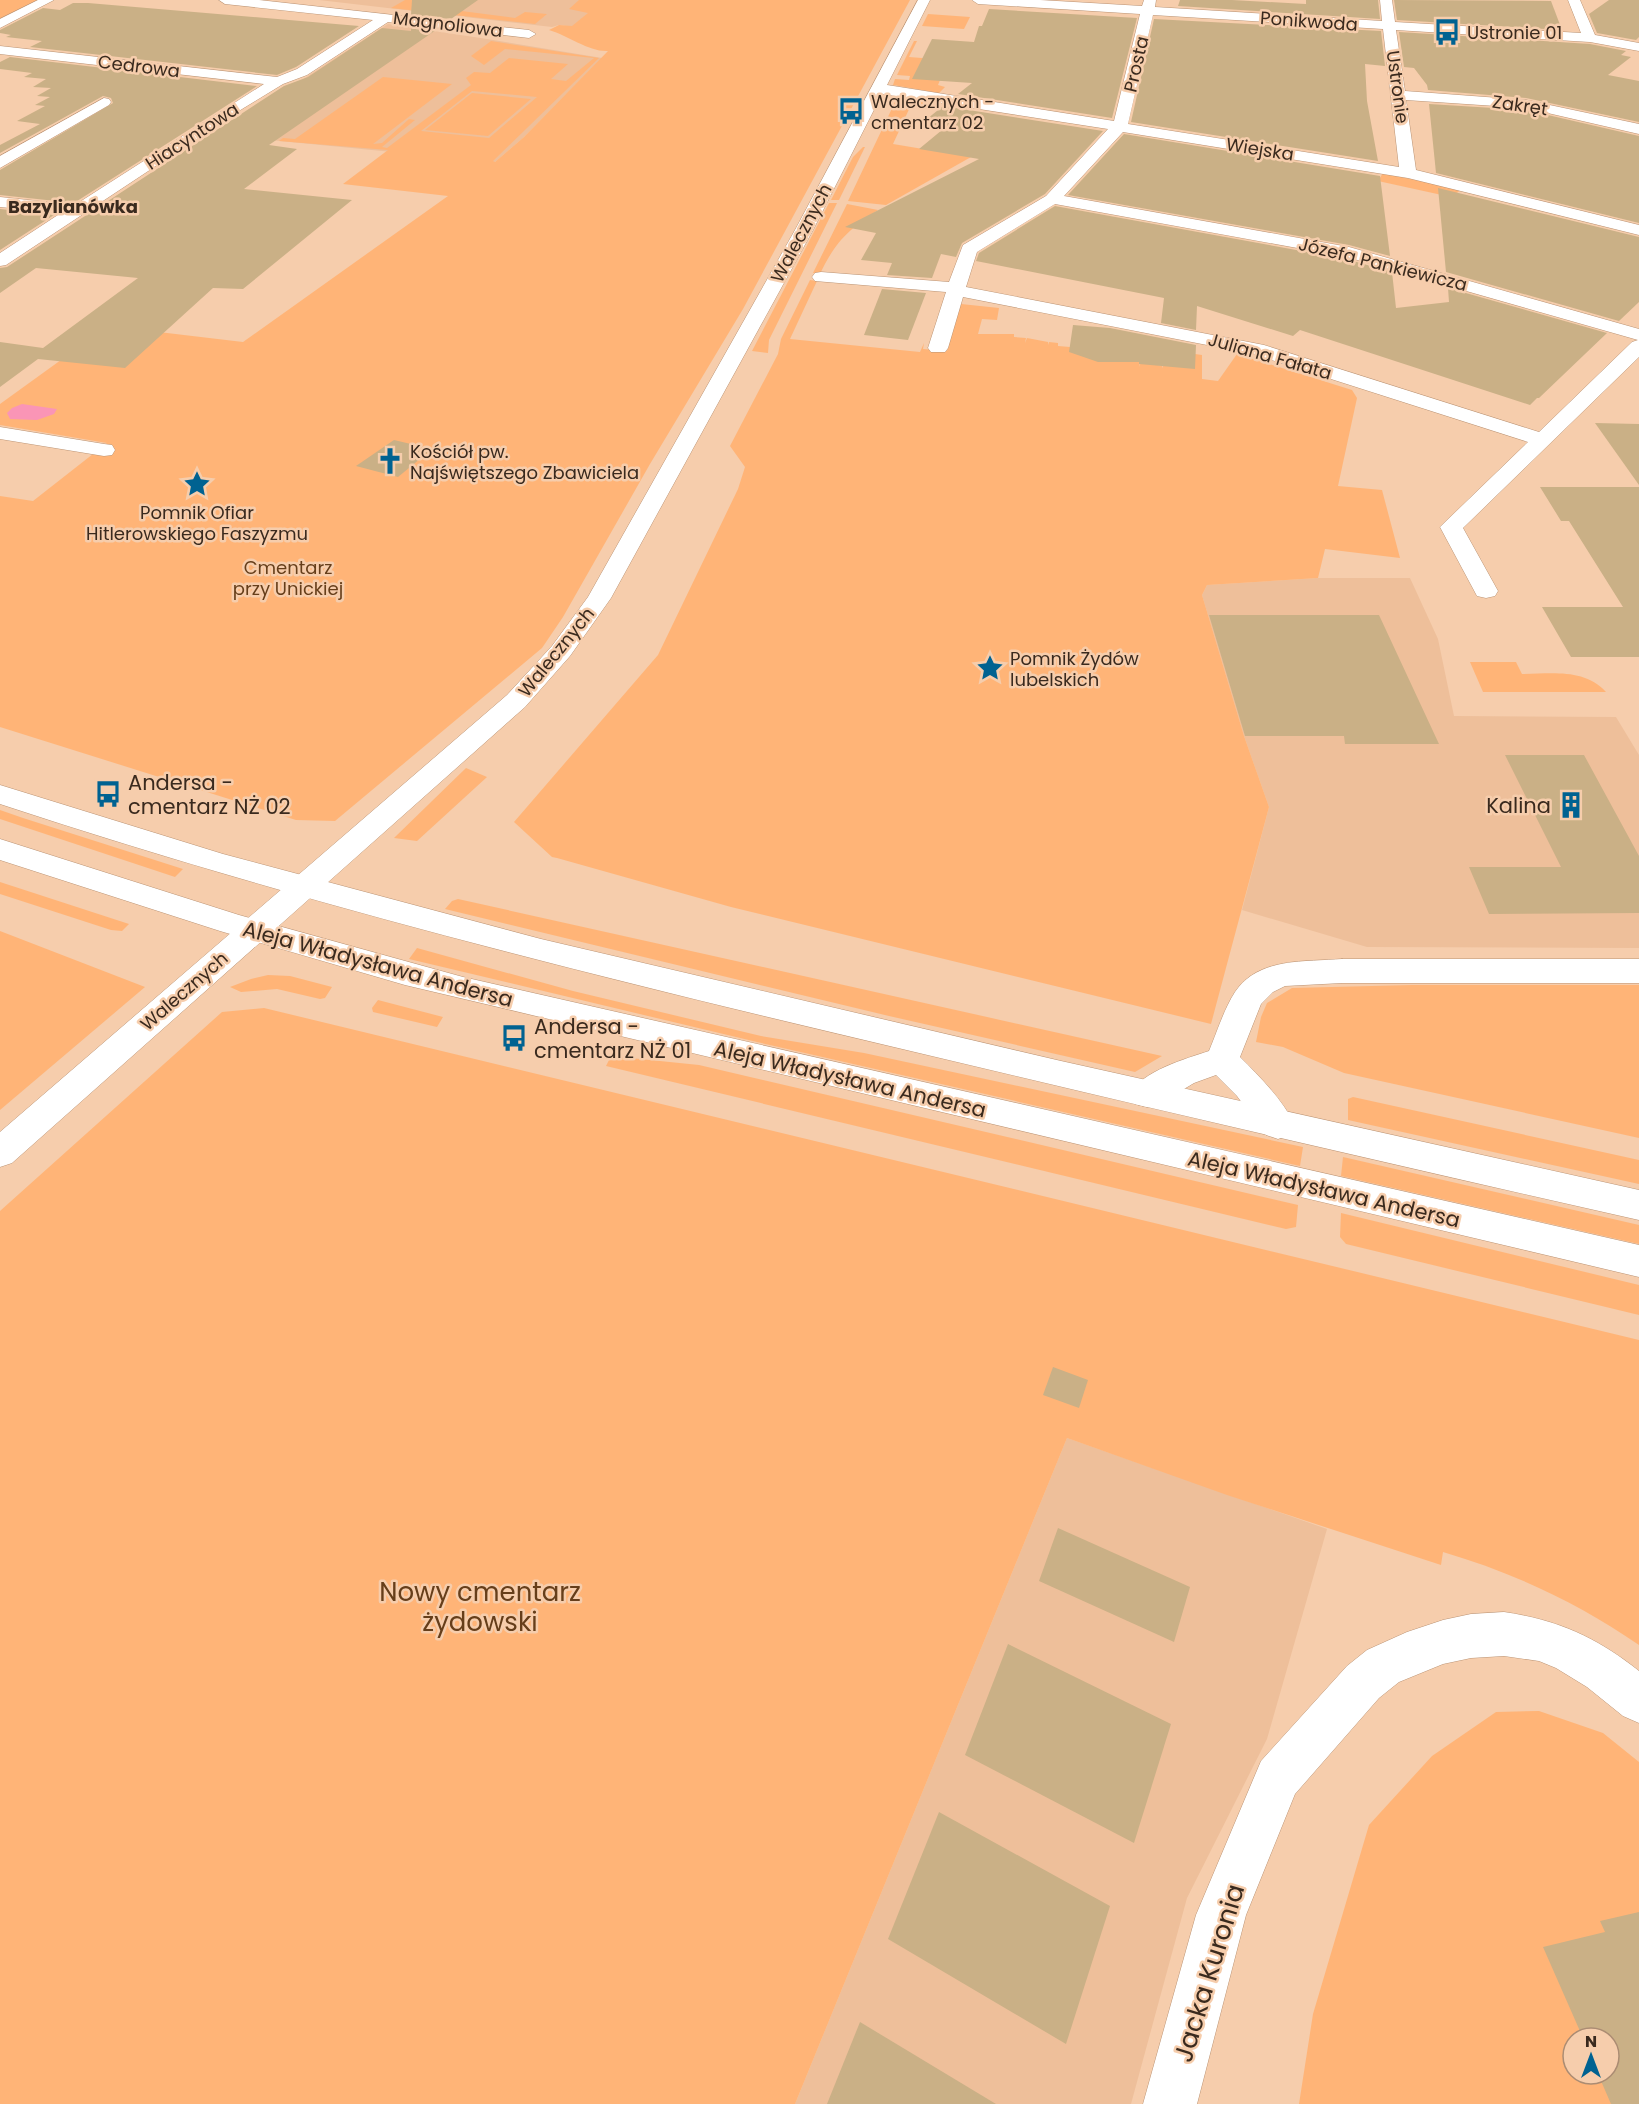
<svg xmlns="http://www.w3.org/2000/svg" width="1639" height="2104" font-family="Poppins,sans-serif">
<rect width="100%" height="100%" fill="#f6cdac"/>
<g fill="#eebf9a">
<path d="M319,0h335l-30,33 -65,-8 -7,2z"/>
<path d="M388,24l99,15 115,19 -78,79 -29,25 -278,-27z"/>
<path d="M1318,578h92l28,61 16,77 162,1 23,38v193l-272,-1 -125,-37 27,-103 -25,-71 -42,-141 5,-10z"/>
<path d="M1067,1438l260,91 -60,210 -80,159 -56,206h-336z"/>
</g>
<g fill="#ffb477" fill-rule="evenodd">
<path d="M0,0h39l-39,19z"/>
<path d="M405,0h48l-15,8 77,10 10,-6 22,2 -12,10 -144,-16z"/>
<path d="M579,0h331l-167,309 -93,155 -87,153 -21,31 -207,173 -39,-1 -296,-93v-231l33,5 74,-58 -107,-18v-21l108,-78 135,16 205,-146 -105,-12 45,-34 -109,-9 4,-3 12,1 88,-62 69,7 -79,60 9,-1 27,-24 6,1 -33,27 5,1 84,-63 -5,-7 8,-6 16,1 19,-15 59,6 -17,15 15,2 28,-23 -89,-9 -21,16 -13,-9 20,-15 108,17 -106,103 2,1 29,-25 84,-86c-19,1 -39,-15 -59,-21l10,-5 13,1 16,-13 -19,-4zM472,91l65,6 -48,41 -68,-7z"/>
<path d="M928,14l42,3 -6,12 -42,-3z"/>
<path d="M914,41h3l-8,16 39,3 -10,25 7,2 -6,6 -46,-8 2,-6 14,1 1,-4 -13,-1z"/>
<path d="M472,93l59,6 -43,37 -63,-6z"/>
<path d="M908,98l25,3 -8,6 -14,-2 -18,39 78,13 -85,48 -38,-4 47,-99z"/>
<path d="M863,147h2l-26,53h-8l22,-43z"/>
<path d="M1383,173l78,17 -10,7 -73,-16z"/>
<path d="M829,203h8l-68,137 -1,13 -16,-2z"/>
<path d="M847,204l31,6c-29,19 -43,32 -58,64l-7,-1z"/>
<path d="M810,280l7,1 -27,58 130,13 4,-9 -1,6 24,2 14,-47 38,4 -2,12 -15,-1 -4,15h36v3l12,1 -1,5 2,-5 21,4v3l1,-3 9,1v3l12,1v5l69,9v6l1,-6 22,5v2l1,-2 32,-12 7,1v24l16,2 19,-27 115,36 5,8 -19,88 44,4 18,68 -75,-9 -7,29 -111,7 -5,10 42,141 25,71 -58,217 -480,-117 -174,-49 -5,-1 -38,-35 144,-167 80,-166 7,-22 -15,-21 48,-92 3,-15z"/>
<path d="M1470,662h46l6,12c29,0 62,-6 84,18h-123z"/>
<path d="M466,768l21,9 -70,64 -23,-3z"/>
<path d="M0,810l23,8 160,51 -8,8 -175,-58z"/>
<path d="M0,882l129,42 -7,7 -11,-1 -111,-36z"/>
<path d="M458,899l704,157 -27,16 -246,-56 -444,-107 7,-8z"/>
<path d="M0,931l145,56 -145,123z"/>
<path d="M417,948l156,43 188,45 103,17 439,94 -3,19 -543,-124 -348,-83z"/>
<path d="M268,975l22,1 42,11 -7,11 -5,1 -43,-10 -36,3 -11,-5 21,-8z"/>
<path d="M1412,985h227v153l-295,-65 -61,-26 -27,-5 5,-25 6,-14 25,-15z"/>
<path d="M378,1000l65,17 -6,10 -64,-15 -1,-4z"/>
<path d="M264,1008l1375,332v305c-61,-42 -125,-72 -196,-93l-2,13 -214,-70 -160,-57 -272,666h-795v-893l222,-199z"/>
<path d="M611,1056l88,9 599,140 -2,22 -10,2 -680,-163z"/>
<path d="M1353,1097l286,63v24l-291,-64v-21z"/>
<path d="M1343,1157l296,68v19l-298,-68z"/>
<path d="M1341,1213l298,72v30l-293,-71 -6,-7z"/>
<path d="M1539,1711l64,22 36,29v342h-340l14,-90 56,-189 63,-69 64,-44zM1573,2038h36v36h-36z"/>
</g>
<path fill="#fa95b6" d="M22,404l35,5 -3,5 -17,6 -27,-1 -3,-6 5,-5z"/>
<g fill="#cab086">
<path d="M412,0h66l-27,19 -40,-4z"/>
<path d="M1180,0h52l74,4v-4h72l2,19 -202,-13z"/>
<path d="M1394,0l157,1 11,29 -165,-10z"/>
<path d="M1609,0h30v37l-3,3 -39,-7 -8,-19z"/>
<path d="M73,3h15l271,23 -63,41 -19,8 -247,-28 12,-6 -36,-4 5,-2 -11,-2v-3l43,-22 17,2z"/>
<path d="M989,9l148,9 -25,100 -154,-24 14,-11 -60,-4 20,-40 42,3 5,-16h3z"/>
<path d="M1154,19l227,12 4,35 -20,-2 2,37 11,60 -247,-39z"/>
<path d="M411,27l25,3 -167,115 28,4 -53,40 108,11 -109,89 -30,-1 -88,80 -87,-9 -38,28v-45l43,6 95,-70 -102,-10 -36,25v-25l7,-1 277,-181 24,-9 74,-49 29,3z"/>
<path d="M1399,32l191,12 36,7 -5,4 10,2 -23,18 31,6v41l-113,-24 -98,-8 -1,-5 -13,-17 -10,-1z"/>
<path d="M10,57l247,29 -183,117 -74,-8v-25l113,-67 -2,-5 -8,-2 -103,57v-8l40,-21 -23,-3 28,-15 -10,-1 15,-8 -13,-1 14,-8 -18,-1 13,-8 -22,-2 8,-4 -32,-4v-7z"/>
<path d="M1429,104l97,6 113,26v87l-203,-50z"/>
<path d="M943,106l160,25 -58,63 -83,49 -6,14 -15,-3 -9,24 -45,-3 5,-12 -31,-3 15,-27 -31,-6 134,-68 -60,-10 23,-19 -17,-2 7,-9h-5z"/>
<path d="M1124,134l256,42 10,80 -41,-11 -281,-50z"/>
<path d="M1438,188l201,49v65l-20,19 -173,-49z"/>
<path d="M1055,206l291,53 46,13 4,36 53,-6 -1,-14 159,45 -68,65h-2l-7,7 -230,-75 -7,6 -96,-30 -1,24 -35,-7 3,-25 -188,-37 3,-8z"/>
<path d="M0,209l54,6 -54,35z"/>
<path d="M882,289l44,4 -18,47 -44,-5z"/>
<path d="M1073,325l37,3 86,17 -1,24 -56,-5v-2h-41l-29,-10z"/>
<path d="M1595,423l44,1v61z"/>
<path d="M394,440l38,9 -34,28 -42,-11z"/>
<path d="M1540,487h99v170h-68l-29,-50h81l-54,-86h-8z"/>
<path d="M1209,615h170l60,129h-94l-1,-8h-99z"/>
<path d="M1505,755h79l55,101v57l-150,1 -20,-47h92z"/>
<path d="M1053,1367l35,13 -9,28 -36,-13z"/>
<path d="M1058,1528l132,59 -16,55 -135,-61z"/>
<path d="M1008,1644l163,80 -37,119 -169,-88z"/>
<path d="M939,1812l171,94 -44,138 -178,-105z"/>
<path d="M1639,1912v192h-28l-13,-30h11v-36h-26l-40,-91 62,-15 -5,-11z"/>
<path d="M860,2022l136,82h-169z"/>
</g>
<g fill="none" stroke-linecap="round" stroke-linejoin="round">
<defs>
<g id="minor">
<path d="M38,0h16l-54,28v-9z"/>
<path d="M219,0h40l270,30 7,4 -7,4 -141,-16 -81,53 -24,9 -41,25 -236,156 -6,1v-13l61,-40 -61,-6v-10l75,8 189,-121 -264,-30v-8l277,31 20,-8 76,-49 -148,-16z"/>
<path d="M918,0h12l-43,85 227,36 26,-107 -162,-10 -6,-4h68l102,6 2,-6h12l-1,7 227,14 -2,-21h12l3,22 186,11 -13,-33h12l15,35 44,8v8l-49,-9 -194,-12 9,61 121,9 113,24v10l-113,-26 -120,-8 10,70 223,55v10l-231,-57 -285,-46 -59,64 285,51 290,82v28l-176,171 35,63 -3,5 -9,2 -9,-2 -37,-69 88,-85 -275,-88 -290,-57 -15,51 -3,4h-14l-3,-4 18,-56 -131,-11 -3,-4 3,-4 6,-1 128,10 14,-37 83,-49 62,-67 -226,-35 -69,136 -202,368 -41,58 -45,51 -513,456 -12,4v-35l507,-437 45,-49 36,-49 207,-367zM1153,15l230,14 16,138 -271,-43zM1055,204l292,53 291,83 -6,2 -93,90 -275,-87 -298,-58 11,-35z"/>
<path d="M104,98l5,1 2,3 -2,3 -109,63v-12z"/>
<path d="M0,427l104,17 8,1 3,5 -3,5 -8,1 -104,-17z"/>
<path d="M1342,959h297v24h-297l-57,3 -12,6 -12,12 -21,53c20,20 42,42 55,68l-5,10 -12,4 -12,-4 -29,-39 -21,-21 -22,8 -35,21 -12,3 -12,-3 -5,-10c12,-23 55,-35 79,-43 8,-19 15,-42 26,-59 23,-35 71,-30 107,-33z"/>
<path d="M1504,1612c54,8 92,25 135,59v52l-16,-7 -36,-29 -31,-19 -17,-7 -35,-5 -33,2 -28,6 -44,18 -20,16 -84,96 -49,121 -49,189h-54l53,-189 65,-154 86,-95 20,-16 40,-18 36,-12 28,-6z"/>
</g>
<g id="major">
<path d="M0,785l223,69 318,85 520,122 578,129v30c-249,-56 -497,-114 -745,-173 -301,-71 -600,-146 -894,-243z"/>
<path d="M0,839l239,76 224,62 1176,268v32l-1234,-292 -185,-54 -220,-71z"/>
</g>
</defs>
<use href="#minor" stroke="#bb9475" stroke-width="1"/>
<use href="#major" stroke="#bb9475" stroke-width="1"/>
<use href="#minor" fill="#fff" fill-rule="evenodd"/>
<use href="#major" fill="#fff" fill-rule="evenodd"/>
</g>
<defs>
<symbol id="bus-bare" viewBox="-9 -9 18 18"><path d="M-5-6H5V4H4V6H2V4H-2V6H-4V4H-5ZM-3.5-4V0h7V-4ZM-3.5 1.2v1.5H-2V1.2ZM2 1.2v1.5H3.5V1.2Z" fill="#006291" stroke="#f6cdac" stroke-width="2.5" paint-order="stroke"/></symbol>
<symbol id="church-bare" viewBox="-9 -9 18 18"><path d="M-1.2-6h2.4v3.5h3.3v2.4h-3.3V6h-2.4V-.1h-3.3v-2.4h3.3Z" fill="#006291" stroke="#f6cdac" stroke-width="2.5" paint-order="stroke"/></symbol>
<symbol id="sight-bare" viewBox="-9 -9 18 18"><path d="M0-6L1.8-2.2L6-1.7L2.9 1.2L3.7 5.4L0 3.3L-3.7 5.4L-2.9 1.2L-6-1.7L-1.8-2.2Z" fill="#006291" stroke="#f6cdac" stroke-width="2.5" paint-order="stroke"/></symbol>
<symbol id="building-bare" viewBox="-9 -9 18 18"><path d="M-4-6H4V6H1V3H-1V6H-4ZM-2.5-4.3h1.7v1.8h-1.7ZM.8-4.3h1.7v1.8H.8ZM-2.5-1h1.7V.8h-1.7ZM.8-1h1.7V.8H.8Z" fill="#006291" stroke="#f6cdac" stroke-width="2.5" paint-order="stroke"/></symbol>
</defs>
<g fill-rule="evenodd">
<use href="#bus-bare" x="1428" y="13" width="38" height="38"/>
<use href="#bus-bare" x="832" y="92" width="38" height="38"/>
<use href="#church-bare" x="371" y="442" width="38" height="38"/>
<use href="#sight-bare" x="178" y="465" width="38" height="38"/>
<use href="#sight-bare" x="971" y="649" width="38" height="38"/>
<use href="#bus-bare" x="89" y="775" width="38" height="38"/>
<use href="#building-bare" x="1552" y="786" width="38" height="38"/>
<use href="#bus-bare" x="495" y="1019" width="38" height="38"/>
</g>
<g text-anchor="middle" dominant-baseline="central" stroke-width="5" stroke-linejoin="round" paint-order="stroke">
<g font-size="18" fill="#3a2a1e" stroke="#f6cdac">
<text transform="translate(1309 21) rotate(4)">Ponikwoda</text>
<text transform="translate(448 24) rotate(7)">Magnoliowa</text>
<text transform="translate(1136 64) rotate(-77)">Prosta</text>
<text transform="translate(139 66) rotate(7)">Cedrowa</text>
<text transform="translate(1398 87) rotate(82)">Ustronie</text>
<text transform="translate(1520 105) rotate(8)">Zakręt</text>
<text transform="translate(192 136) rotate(-33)">Hiacyntowa</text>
<text transform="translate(1260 149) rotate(9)">Wiejska</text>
<text transform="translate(801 233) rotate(-62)">Walecznych</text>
<text transform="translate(1383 264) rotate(14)">Józefa Pankiewicza</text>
<text transform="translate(1270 356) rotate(16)">Juliana Fałata</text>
<text transform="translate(556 652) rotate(-51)">Walecznych</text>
<text transform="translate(184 991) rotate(-41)">Walecznych</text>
</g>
<g font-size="18" fill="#3a2a1e" stroke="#f6cdac" text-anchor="start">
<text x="1467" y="32">Ustronie 01</text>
<text x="871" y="101">Walecznych -<tspan x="871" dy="21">cmentarz 02</tspan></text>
<text x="410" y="451">Kościół pw.<tspan x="410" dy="21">Najświętszego Zbawiciela</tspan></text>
<text x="197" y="512" text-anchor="middle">Pomnik Ofiar<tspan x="197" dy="21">Hitlerowskiego Faszyzmu</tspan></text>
<text x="1010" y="658">Pomnik Żydów<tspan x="1010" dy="21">lubelskich</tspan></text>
</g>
<g font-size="18" font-weight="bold" fill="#3a2a1e" stroke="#f6cdac">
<text x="73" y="206">Bazylianówka</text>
</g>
<g font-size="18" fill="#663e1a" stroke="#f6cdac">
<text x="288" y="567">Cmentarz<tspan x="288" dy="21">przy Unickiej</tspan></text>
</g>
<g font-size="21" fill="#3a2a1e" stroke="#f6cdac" text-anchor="start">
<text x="128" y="782">Andersa -<tspan x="128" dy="24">cmentarz NŻ 02</tspan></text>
<text x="1551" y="805" text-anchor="end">Kalina</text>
<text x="534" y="1026">Andersa -<tspan x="534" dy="24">cmentarz NŻ 01</tspan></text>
</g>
<g font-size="21" fill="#3a2a1e" stroke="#f6cdac">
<text transform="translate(378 964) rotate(15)">Aleja Władysława Andersa</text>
<text transform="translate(850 1079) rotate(13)">Aleja Władysława Andersa</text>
<text transform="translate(1324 1189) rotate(13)">Aleja Władysława Andersa</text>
</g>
<g font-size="26" fill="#663e1a" stroke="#f6cdac">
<text x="480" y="1592">Nowy cmentarz<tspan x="480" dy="30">żydowski</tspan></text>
</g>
<g font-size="26" fill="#3a2a1e" stroke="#f6cdac">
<text transform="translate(1209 1973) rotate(-73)">Jacka Kuronia</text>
</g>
</g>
<g transform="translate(1591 2056)"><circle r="28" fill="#f6cdac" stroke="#ab8c73" stroke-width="1.5"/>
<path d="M0-4.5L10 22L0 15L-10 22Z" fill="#006291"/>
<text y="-9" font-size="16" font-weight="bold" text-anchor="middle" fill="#3a2a1e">N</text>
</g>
</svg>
